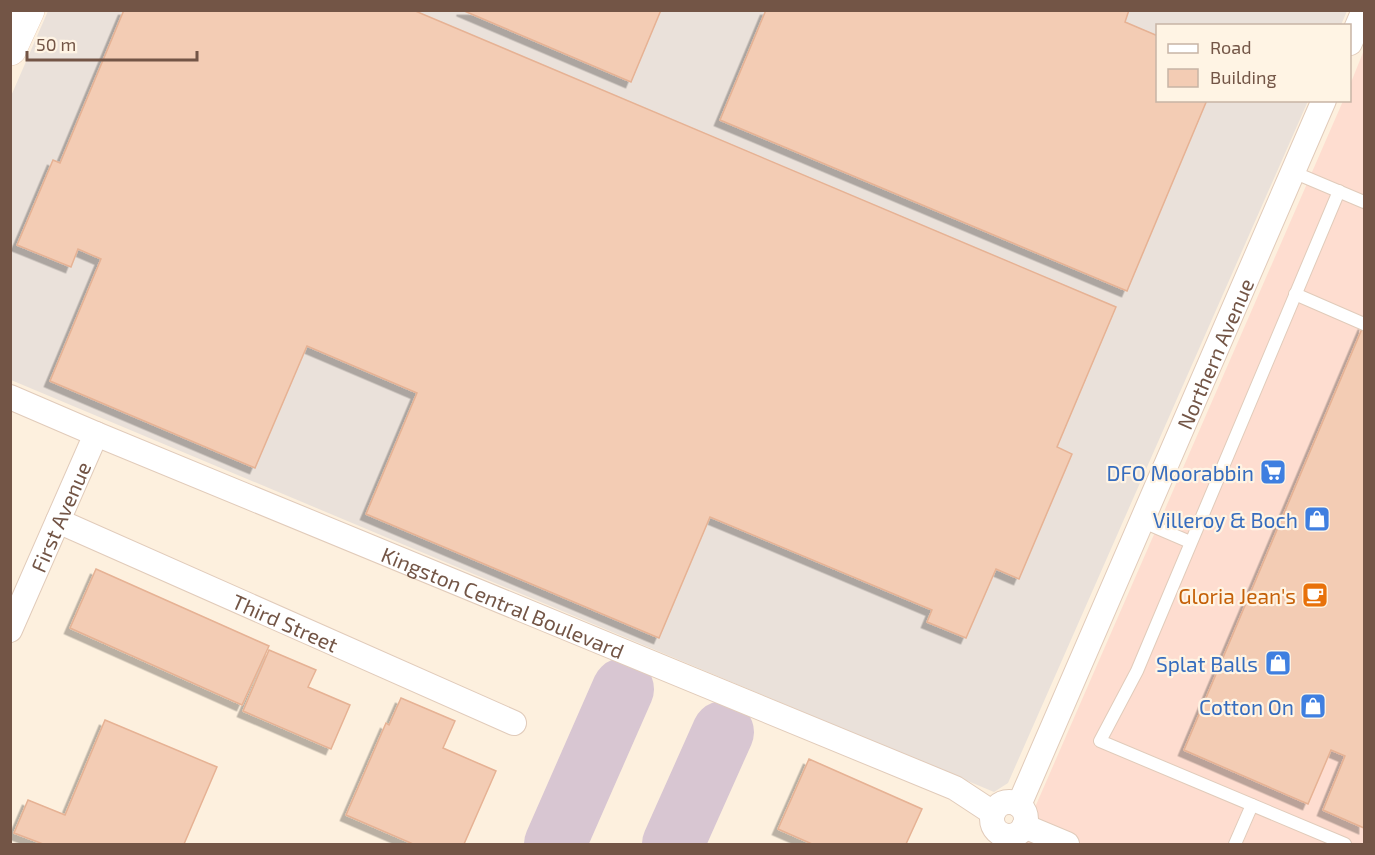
<svg xmlns="http://www.w3.org/2000/svg" width="1375" height="855" font-family="'Exo 2',sans-serif">
<defs>
<filter id="shadow"><feDropShadow dx="-5.5" dy="5.5" stdDeviation="0" flood-color="#0004"/></filter>
</defs>
<rect width="100%" height="100%" fill="#fdf0de"/>
<path fill="#feddd0" d="M1364,50v794h-345l324,-743 7,-1v-15z"/>
<path fill="#eae1da" d="M48,11h1299l-6,14 -183,1v74l150,1 -300,682 -14,9 -983,-412v-284z"/>
<g fill="none" stroke-linecap="round" stroke-linejoin="round">
<g stroke="#d8c6d2" stroke-width="62">
<path d="M555,844l68,-155"/>
<path d="M673,844l50,-112"/>
</g>
</g>
<g fill="#f3ccb4" stroke="#e6b294" stroke-width="1.5" filter="url(#shadow)">
<path d="M124,10h289l703,297 -59,140 15,7 -53,125 -23,-10 -30,69 -39,-16 5,-12 -222,-93 -51,121 -293,-124 51,-121 -110,-47 -52,122 -205,-87 51,-122 -23,-10 -7,18 -54,-22 36,-85 7,3z"/>
<path d="M462,10h199l-30,72z"/>
<path d="M766,10h363l-4,12 33,14v64h49l-80,191 -407,-171z"/>
<path d="M1364,324v504l-41,-18 22,-54 -14,-6 -23,54 -124,-54z"/>
<path d="M96,569l173,77 -27,59 -172,-77z"/>
<path d="M269,650l47,20 -8,17 42,18 -19,44 -88,-38z"/>
<path d="M401,698l54,23 -12,27 53,23 -32,73h-51l-67,-29 40,-92 3,2z"/>
<path d="M105,720l112,47 -33,77h-141l-29,-11 14,-33 37,15z"/>
<path d="M809,759l113,50 -16,35h-94l-34,-15z"/>
</g>
<g fill="none" stroke-linecap="round" stroke-linejoin="round">
<defs>
<g id="service">
<path d="M1293,172l71,30"/>
<path d="M1339,191l-202,480 -37,70 245,103"/>
<path d="M1295,294l69,30"/>
<path d="M1141,521l49,21"/>
<path d="M1235,844l17,-39"/>
</g>
<g id="minor">
<path d="M1350,43l14,-33"/>
<path id="s1" d="M10,397l86,37 859,354 38,25"/>
<path id="s2" d="M58,521l456,202"/>
<path id="s3" d="M10,630l86,-196"/>
<circle cx="1009" cy="819" r="17"/>
<path id="s4" d="M1019,805l305,-705"/>
<path d="M1024,826l43,18"/>
</g>
<path id="secondary" d="M10,49l18,-39"/>
</defs>
<use href="#service" stroke="#e1cbba" stroke-width="14"/>
<use href="#minor" stroke="#e1cbba" stroke-width="26"/>
<use href="#secondary" stroke="#e8ceb9" stroke-width="34"/>
<use href="#service" stroke="#fff" stroke-width="12"/>
<use href="#minor" stroke="#fff" stroke-width="24"/>
<use href="#secondary" stroke="#fff" stroke-width="33"/>
</g>
<defs>
<symbol id="supermarket-square" viewBox="-11 -11 22 22"><rect x="-9" y="-9" width="18" height="18" rx="4" fill="#3f7fe0" stroke="#fff4e4"/><path d="M-6-5.5h2.5l.6 2H6L4.5 2H-2.5L-4.4-4H-6ZM-1.5 3.2a1.3 1.3 0 1 0 .1 0ZM3 3.2a1.3 1.3 0 1 0 .1 0Z" fill="#fff"/></symbol>
<symbol id="shop-square" viewBox="-11 -11 22 22"><rect x="-9" y="-9" width="18" height="18" rx="4" fill="#3f7fe0" stroke="#fff4e4"/><path d="M-5-2.5h2.3a2.7 3.5 0 0 1 5.4 0H5L5.5 6h-11ZM-1.5-2.5h3a1.5 2.3 0 0 0-3 0Z" fill="#fff"/></symbol>
<symbol id="cafe-square" viewBox="-11 -11 22 22"><rect x="-9" y="-9" width="18" height="18" rx="4" fill="#e8710a" stroke="#fff4e4"/><path d="M-5.5-4.5H6V0H3Q3 3.5 0 3.5H-2.5Q-5.5 3.5-5.5 0ZM3-3.2v2h1.7v-2ZM-6 4.5H4V6H-6Z" fill="#fff"/></symbol>
</defs>
<g fill-rule="evenodd">
<use href="#supermarket-square" x="1258" y="457" width="30" height="30"/>
<use href="#shop-square" x="1302" y="504" width="30" height="30"/>
<use href="#cafe-square" x="1300" y="580" width="30" height="30"/>
<use href="#shop-square" x="1263" y="648" width="30" height="30"/>
<use href="#shop-square" x="1298" y="691" width="30" height="30"/>
</g>
<g text-anchor="middle" dominant-baseline="central" stroke-width="4.5" stroke-linejoin="round" paint-order="stroke">
<g font-size="21" fill="#735546" stroke="#fff4e4">
<text stroke="none"><textPath href="#s4" startOffset="492">Northern Avenue</textPath></text>
<text stroke="none"><textPath href="#s3" startOffset="124">First Avenue</textPath></text>
<text stroke="none"><textPath href="#s1" startOffset="534">Kingston Central Boulevard</textPath></text>
<text stroke="none"><textPath href="#s2" startOffset="249">Third Street</textPath></text>
</g>
<g font-size="21" fill="#366cbe" stroke="#fff4e4" text-anchor="end">
<text x="1254" y="472">DFO Moorabbin</text>
<text x="1298" y="519">Villeroy &amp; Boch</text>
<text x="1258" y="663">Splat Balls</text>
<text x="1294" y="706">Cotton On</text>
</g>
<g font-size="21" fill="#c56008" stroke="#fff4e4" text-anchor="end">
<text x="1296" y="595">Gloria Jean's</text>
</g>
</g>
<rect width="1375" height="855" fill="none" stroke="#735546" stroke-width="24"/>
<rect x="1156" y="24" width="195" height="78" fill="#fff4e4" stroke="#c7b4a5" stroke-width="1.5"/>
<rect x="1168" y="44" width="30" height="9" fill="#ffffff" stroke="#c7b4a5" stroke-width="1.5"/>
<text x="1210" y="54" font-size="18" fill="#735546">Road</text>
<rect x="1168" y="69" width="30" height="18" fill="#f3ccb4" stroke="#c7b4a5" stroke-width="1.5"/>
<text x="1210" y="84" font-size="18" fill="#735546">Building</text>
<path d="M27 51v9h170v-9" fill="none" stroke="#735546" stroke-width="3"/>
<text x="36" y="51" font-size="18" fill="#735546" stroke="#fff4e4" stroke-width="4.5" paint-order="stroke">50 m</text>
</svg>
